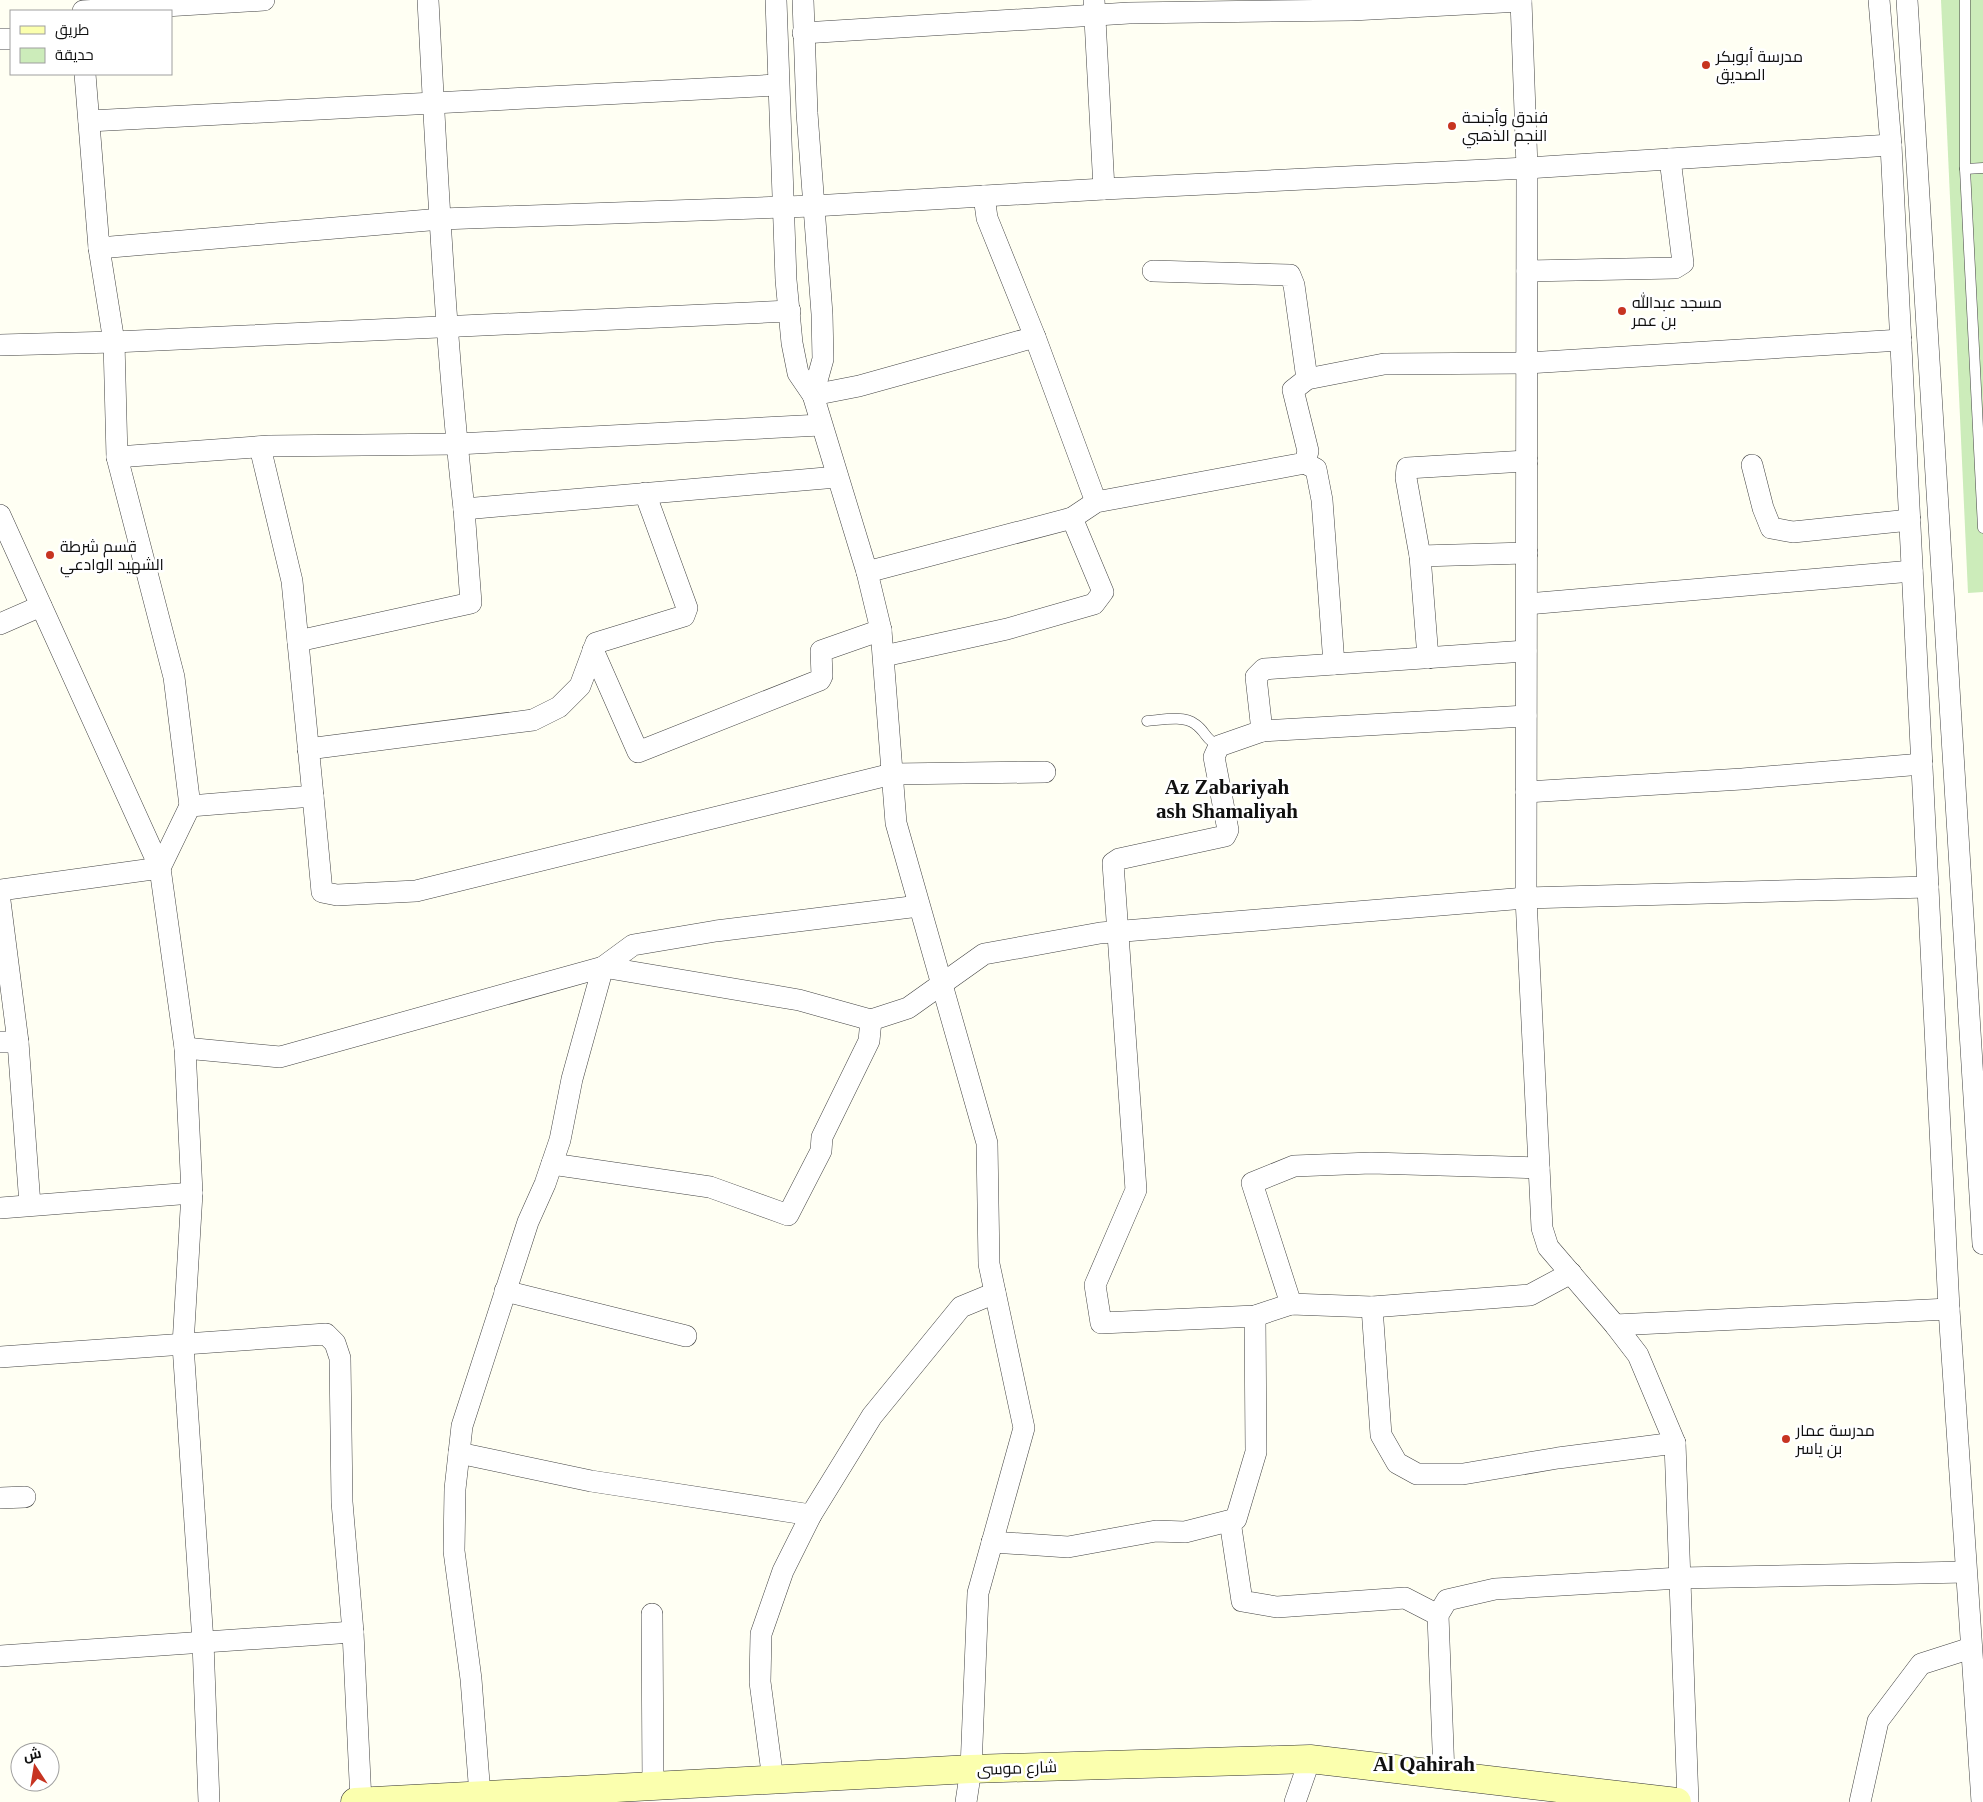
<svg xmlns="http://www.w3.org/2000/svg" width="1983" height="1802" font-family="'Times New Roman',Cairo,serif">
<rect width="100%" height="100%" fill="#fffff3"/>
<path fill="#ccecba" d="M1941,0h42v592l-15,1z"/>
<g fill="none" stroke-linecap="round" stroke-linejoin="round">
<defs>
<g id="lane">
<path d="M1965,0v169l18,359"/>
<path d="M1965,169l18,-1"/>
<path d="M1147,721c14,-1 37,-6 48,3 11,7 10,16 24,22"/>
</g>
<g id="street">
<path d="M428,0c9,170 17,340 36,509l373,-32"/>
<path d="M776,0l10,280 6,63 6,30 15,22 54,177 14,58 15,193 91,320 2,121 35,164 -46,165 -7,176 -5,33"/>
<path d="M803,0l4,113 15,201 1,45 -10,36"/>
<path d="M1094,0l10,189"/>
<path d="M1521,0l6,168 -1,730 16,330 6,19 67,78 23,30 37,88 13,359"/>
<path d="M1879,0l12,145 58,1164 33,493"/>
<path d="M1907,0l76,1244"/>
<path d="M83,11l181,-11"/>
<path d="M803,33l326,-20 223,-3 169,-9"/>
<path d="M0,39h11"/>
<path d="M85,74l14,174 342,-29 372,-13 291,-17 423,-21 364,-23"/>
<path d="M89,121l689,-36"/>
<path d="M984,196l3,22 48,119 61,165"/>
<path d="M99,248l15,94 3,115 152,-11 188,-2 364,-19"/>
<path d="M1153,271l137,4 4,10 13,94"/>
<path d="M1527,271l148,-3 8,-5 -13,-104"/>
<path d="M0,345l114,-3 676,-31"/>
<path d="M813,395l46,-9 176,-49"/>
<path d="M117,457l57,220 16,129 123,-10 -21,-215 -32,-134"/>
<path d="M1305,463l11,6 6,31 12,164"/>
<path d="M1752,465l11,43 8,20 22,4 117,-12"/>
<path d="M0,515l160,353 25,180 7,145 -9,152 20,297 6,160"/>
<path d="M1420,556l107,-3"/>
<path d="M867,572l205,-54 24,-16 209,-39 3,-12 -15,-61 14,-11 77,-15 143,-1 374,-23"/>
<path d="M1527,604l385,-33"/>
<path d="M0,624l41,-18"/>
<path d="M298,641l173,-38 -7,-94"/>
<path d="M593,650l45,102 182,-72 2,-4 -1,-25 60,-21"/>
<path d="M884,656l123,-27 87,-25 9,-12 -31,-74"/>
<path d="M1428,658l-8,-102 -14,-78 1,-10 120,-7"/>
<path d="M1526,716l-264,15 -6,-54 8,-8 262,-18"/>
<path d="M1262,731l-43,15 -5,11 14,73 -3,6 -106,23 -6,4 23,327 -41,95 6,38 154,-7 36,-12 81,3 158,-12 41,-22"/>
<path d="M308,749l225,-29 26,-13 21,-21 16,-43 88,-27 3,-8 -42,-115"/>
<path d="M1526,792l216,-13 180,-15"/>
<path d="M313,796l9,96 15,3 79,-4 476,-117 153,-2"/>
<path d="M0,890l160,-22 30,-62"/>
<path d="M0,901l18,141h-18"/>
<path d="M18,1042l12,163"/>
<path d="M185,1048l95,9 323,-90 196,33 72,20 37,-12 76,-54 116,-21 426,-35 402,-11"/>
<path d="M552,1164l158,23 78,28 33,-64 1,-14 47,-96 2,-21"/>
<path d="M0,1208l192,-15"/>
<path d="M505,1291l181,45"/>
<path d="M1291,1304l-39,-121 42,-17 77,-3 168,5"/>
<path d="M1372,1307l9,128 16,28 20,11h46l95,-16 117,-15"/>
<path d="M1615,1325l334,-16"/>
<path d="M0,1357l326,-23 9,9 5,15 2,144 11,130"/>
<path d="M459,1453l132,28 220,34"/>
<path d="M0,1498l25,-1"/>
<path d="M1230,1521l12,80 35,6 128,-9 33,17"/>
<path d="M992,1542l76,5 88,-16 29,1 51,-13 20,-67 -1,-136"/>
<path d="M652,1614l1,172"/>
<path d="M0,1656l353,-24 8,170"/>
<path d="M1444,1775l-6,-160 9,-15 48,-11 185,-11 286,-6"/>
<path d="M773,1780l-13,-98 1,-48 22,-63 28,-56 61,-99 89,-109 34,-14"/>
<path d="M480,1795l-9,-116 -17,-128 1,-62 7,-63 66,-204 17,-38 15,-44 12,-61 31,-112 30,-22 83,-14 203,-25"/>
<path d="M1295,1802l15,-43"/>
<path d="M1860,1802l18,-81 43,-57 50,-16"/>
</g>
<path id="secondary" d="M355,1802l616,-33 339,-10 367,43"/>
</defs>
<use href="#lane" stroke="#434343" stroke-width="11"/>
<use href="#street" stroke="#434343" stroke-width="22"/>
<use href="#secondary" stroke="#323232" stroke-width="29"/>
<use href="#lane" stroke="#fff" stroke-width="10"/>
<use href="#street" stroke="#fff" stroke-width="21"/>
<use href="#secondary" stroke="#fbffae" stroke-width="28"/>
</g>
<g fill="#c73421" stroke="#fff" stroke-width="2">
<circle cx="1706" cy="65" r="5"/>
<circle cx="1452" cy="126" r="5"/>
<circle cx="1622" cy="311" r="5"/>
<circle cx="50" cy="555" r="5"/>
<circle cx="1786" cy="1439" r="5"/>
</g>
<g text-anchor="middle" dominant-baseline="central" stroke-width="5" stroke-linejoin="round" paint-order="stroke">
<g font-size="16" fill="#101010" stroke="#fff" text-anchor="start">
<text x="1716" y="56">مدرسة أبوبكر<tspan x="1716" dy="18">الصديق</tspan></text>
<text x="1462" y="117">فندق وأجنحة<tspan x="1462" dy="18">النجم الذهبي</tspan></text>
<text x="1632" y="302">مسجد عبدالله<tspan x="1632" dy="18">بن عمر</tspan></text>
<text x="60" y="546">قسم شرطة<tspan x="60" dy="18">الشهيد الوادعي</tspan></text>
<text x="1796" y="1430">مدرسة عمار<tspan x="1796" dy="18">بن ياسر</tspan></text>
</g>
<g font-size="16" fill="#101010" stroke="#fff">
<text transform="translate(1017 1768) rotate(-2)">شارع موسى</text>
</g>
<g font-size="21" font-weight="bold" fill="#101010" stroke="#fff">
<text x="1227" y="787">Az Zabariyah<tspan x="1227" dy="24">ash Shamaliyah</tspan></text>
<text x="1424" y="1764">Al Qahirah</text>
</g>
</g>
<rect x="10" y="10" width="162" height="65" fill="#ffffff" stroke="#9f9f9f"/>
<rect x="20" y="26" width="25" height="8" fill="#fbffae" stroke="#9f9f9f"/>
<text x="55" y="35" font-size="15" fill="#101010">طريق</text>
<rect x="20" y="48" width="25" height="15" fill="#ccecba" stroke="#9f9f9f"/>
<text x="55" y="60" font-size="15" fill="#101010">حديقة</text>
<g transform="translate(35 1767) rotate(348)"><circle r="24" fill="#ffffff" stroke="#9f9f9f"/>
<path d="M0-4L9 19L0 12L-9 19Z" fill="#c73421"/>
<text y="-8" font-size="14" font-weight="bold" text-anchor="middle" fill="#101010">ش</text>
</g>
</svg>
